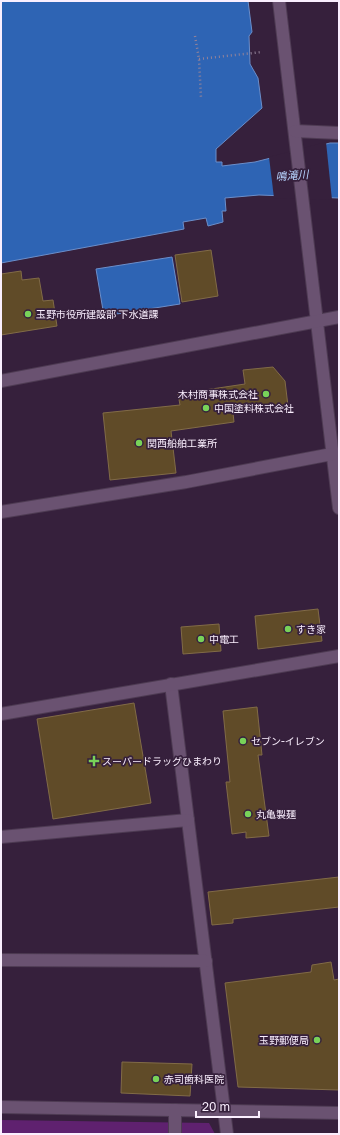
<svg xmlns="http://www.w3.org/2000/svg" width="340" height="1135" font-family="'Golos Text','Noto Sans JP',sans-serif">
<rect width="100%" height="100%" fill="#36203c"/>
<path fill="#5f216f" d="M1,1120l208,3 6,11h-214z"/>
<g fill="#2e64b4" stroke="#6b8eca">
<path d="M1,1h247l4,31 -3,4 1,28 8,14 4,30 -46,41v13h6v4l33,-4 75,-19h9v55l-80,-3 -34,3 1,13h-4l1,11 -15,4 -2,-8 -23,4 1,7 -183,34z"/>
<path d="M172,257l8,47 -76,12 -8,-47z"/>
</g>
<path fill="#36203c" d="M326,142l6,58 -58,-2 -5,-41z"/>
<g fill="#604b28" stroke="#816b47">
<path d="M211,250l7,46 -36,6 -7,-47z"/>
<path d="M21,271l1,9 17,-2 4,23 10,-1 4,26 -56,9v-61z"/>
<path d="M273,367l12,14 3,25 -55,7 1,9 -63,9 5,42 -66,7 -7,-67 77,-8 -2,-11 67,-10 -2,-14z"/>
<path d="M318,609l4,32 -64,8 -3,-33z"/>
<path d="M219,624l2,27 -38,3 -2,-27z"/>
<path d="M134,703l17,100 -98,16 -16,-100z"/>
<path d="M257,707l5,48h-4l11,81 -23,2v-6l-14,2 -6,-52h4l-7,-71z"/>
<path d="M339,877v30l-106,12v4l-21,2 -4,-33z"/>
<path d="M331,962l3,18 5,-1v111l-101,-3 -13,-104 86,-11 1,-7z"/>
<path d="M122,1062l70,2 -2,32 -69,-3z"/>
</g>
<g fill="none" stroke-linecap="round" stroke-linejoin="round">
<defs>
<g id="minor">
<path d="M279,1l60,507"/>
<path d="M295,131l44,2"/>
<path d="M1,381l338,-64"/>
<path d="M1,512l185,-30 146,-28"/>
<path d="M171,684l56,450"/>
<path d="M1,714l338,-58"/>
<path d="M1,837l187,-17"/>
<path d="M1,960l205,1"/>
<path d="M1,1107l338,6"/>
<path d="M175,1134v-24"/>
</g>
</defs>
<use href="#minor" stroke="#4e3b53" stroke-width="14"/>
<g stroke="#948399" stroke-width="2.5" stroke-dasharray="1 3" stroke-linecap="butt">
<path d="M195,36l4,23 2,39"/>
<path d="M199,59l63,-7"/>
</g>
<use href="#minor" stroke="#6a5271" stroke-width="12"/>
</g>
<g fill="#78d259" stroke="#36203c" stroke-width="1.5">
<circle cx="28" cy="314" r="4"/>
<circle cx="266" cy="394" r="4"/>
<circle cx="206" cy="408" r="4"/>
<circle cx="139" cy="443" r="4"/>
<circle cx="288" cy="629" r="4"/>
<circle cx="201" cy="639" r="4"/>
<circle cx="243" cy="741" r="4"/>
<path d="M92 755h4v4h4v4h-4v4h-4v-4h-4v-4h4z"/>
<circle cx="248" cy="814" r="4"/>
<circle cx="317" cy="1040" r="4"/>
<circle cx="156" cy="1079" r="4"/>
</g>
<g text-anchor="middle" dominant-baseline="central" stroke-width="3.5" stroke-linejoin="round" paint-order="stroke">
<g font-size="10" fill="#faeffe" stroke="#36203c" text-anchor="start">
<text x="36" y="314">玉野市役所建設部 下水道課</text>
<text x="258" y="394" text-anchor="end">木村商事株式会社</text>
<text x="214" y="408">中国塗料株式会社</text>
<text x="147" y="443">関西船舶工業所</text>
<text x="296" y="629">すき家</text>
<text x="209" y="639">中電工</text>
<text x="251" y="741">セブン-イレブン</text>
<text x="102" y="761">スーパードラッグひまわり</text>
<text x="256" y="814">丸亀製麺</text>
<text x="309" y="1040" text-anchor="end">玉野郵便局</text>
<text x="164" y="1079">赤司歯科医院</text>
</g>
<g font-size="11" font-style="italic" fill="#b7d4ff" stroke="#36203c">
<text transform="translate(292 175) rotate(-4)">鳴滝川</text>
</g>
</g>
<rect width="340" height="1135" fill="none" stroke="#faeffe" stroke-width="4"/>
<path d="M196 1111v6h63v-6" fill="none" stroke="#faeffe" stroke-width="2"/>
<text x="202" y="1111" font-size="12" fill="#faeffe" stroke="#36203c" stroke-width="3" paint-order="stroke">20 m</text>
</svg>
